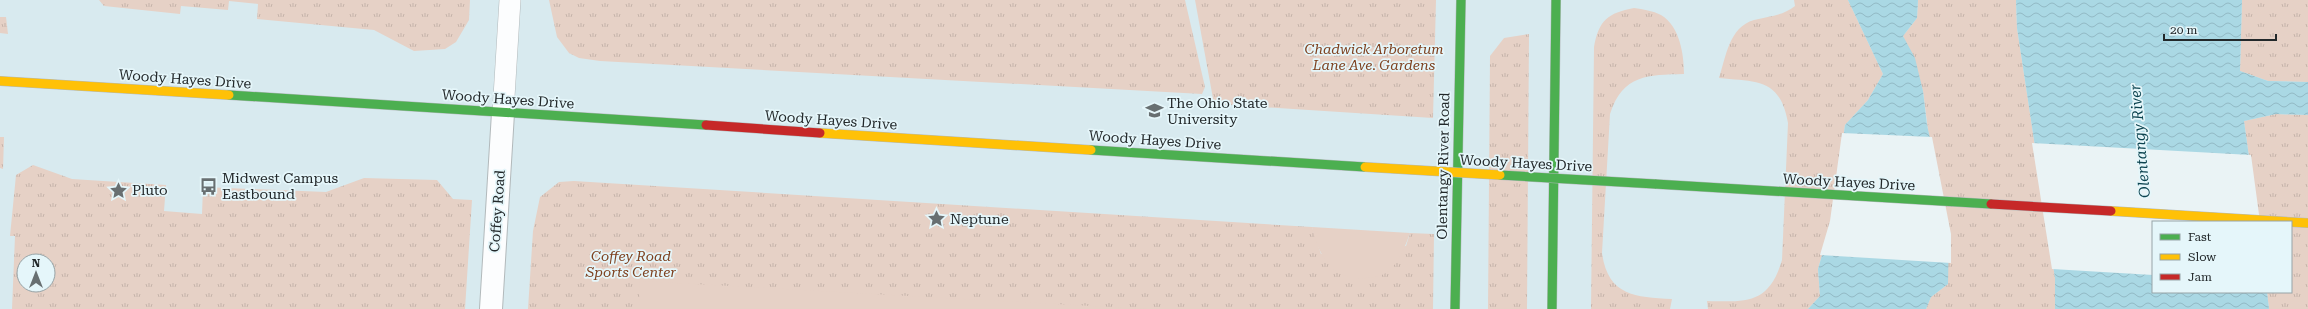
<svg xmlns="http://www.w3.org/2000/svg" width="2308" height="309" font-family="'Roboto Serif',serif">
<defs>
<pattern id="grass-tufts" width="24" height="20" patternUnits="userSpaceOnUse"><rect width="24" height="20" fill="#e6d1c6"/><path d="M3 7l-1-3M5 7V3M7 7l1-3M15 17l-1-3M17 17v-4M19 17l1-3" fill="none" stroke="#c5b3aa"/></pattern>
<pattern id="water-waves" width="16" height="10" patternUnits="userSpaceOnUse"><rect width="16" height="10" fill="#aad8e4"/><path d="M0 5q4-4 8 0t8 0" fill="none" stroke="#92b9c4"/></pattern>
</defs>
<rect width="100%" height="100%" fill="#eaf3f5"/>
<path fill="#d8eaef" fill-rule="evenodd" d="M0,0h2308v309h-2308zM2153,222h138v70h-138zM24,261h24v24h-24z"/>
<g fill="url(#grass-tufts)" fill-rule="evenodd">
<path d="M99,0h371l-1,20 -13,22 -11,7 -31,2 -40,-21 -117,-11 1,-15 -29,-3 -1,9 -47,-4 -1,8 -76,-8z"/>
<path d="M549,0h636l20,87 -3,7 -602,-33 -21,-3 -10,-5 -12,-16z"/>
<path d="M1195,0h241l-3,118 -219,-14z"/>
<path d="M1794,0h54l35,74 -15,26 -23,25 -13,96 -14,48 2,27 -12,13h-100l-1,-8c40,1 62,3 75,-41l6,-137c-8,-45 -31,-41 -69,-45 7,-21 10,-51 35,-58 16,-4 28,-4 41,-14z"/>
<path d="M1918,0h98l1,28 38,250v31h-129l5,-12 17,-13 -25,-193 -20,-55 14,-18z"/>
<path d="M2242,0h66v82l-40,-1 -28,-10z"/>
<path d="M1634,8c9,1 19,3 27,7 19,11 23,40 23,59 -36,1 -61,0 -74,40l-8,139c6,43 33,44 70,46l-2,10h-79l3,-262c5,-27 14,-34 40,-39z"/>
<path d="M0,17h6l2,17 -8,-1z"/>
<path d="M1529,34l-2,275h-39l2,-253 14,-18z"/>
<path d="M2276,114l32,1v194h-39l-2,-17h24v-70h-33l-14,-101z"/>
<path d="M0,137h4l-1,32 -3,-1z"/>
<path d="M33,165l39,14 94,6 -2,26 38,3 1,-27 123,5 38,-14 73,2 16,19 19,1 -7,109h-453l3,-73h-5l6,-61zM24,261h24v24h-24z"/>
<path d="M574,181l738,46 9,27 85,-8 4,-13 24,1 -1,75h-905l5,-78 7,-34 19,-15z"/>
</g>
<g fill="#e6d1c6">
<path d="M1312,227l98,6c-5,14 -10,27 -21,38 -5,4 -16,7 -23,7 -33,4 -48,-23 -54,-51z"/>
<path d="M640,281l507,28h-508z"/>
</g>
<g fill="url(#water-waves)">
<path d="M1848,0h70l-1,18 -14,18 12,22 8,33 4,34 12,53 10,56 -1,50 -17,13 -5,12h-118l12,-13 -2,-27 14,-48 13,-96 23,-25 15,-26z"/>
<path d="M2016,0h226l-2,71 28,10 40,1v33l-32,-1 -32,7 14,101h-105v70h114l2,17h-214v-31l-38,-250z"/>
</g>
<g fill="#eaf3f5">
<path d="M1842,133l90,4 19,97v29l-131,-8 10,-34z"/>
<path d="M2032,143l219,12 9,67h-107v53l-101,-6z"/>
</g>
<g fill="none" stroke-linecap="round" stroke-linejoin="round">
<defs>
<path id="lane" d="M503,113l7,-113"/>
<path id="street" d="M491,309l12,-196"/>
<g id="fast">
<path d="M229,95l477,30"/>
<path d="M1091,150l274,17"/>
<path d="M1655,184l336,20"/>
<path d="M1455,309l6,-309"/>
<path d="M1552,309l4,-309"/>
</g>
<g id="slow">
<path d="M0,81l229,14"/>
<path d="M820,133l271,17"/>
<path d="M2111,211l197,12"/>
</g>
<g id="jam">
<path d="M706,125l114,8"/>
<path d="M1991,204l120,7"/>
</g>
</defs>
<use href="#lane" stroke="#b2b9bb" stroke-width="22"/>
<use href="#street" stroke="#b2b9bb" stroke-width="24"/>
<use href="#fast" stroke="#b2b9bb" stroke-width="10"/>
<use href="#slow" stroke="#b2b9bb" stroke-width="10"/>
<use href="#jam" stroke="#b2b9bb" stroke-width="10"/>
<use href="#lane" stroke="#fcfdfe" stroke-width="21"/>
<use href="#street" stroke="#fcfdfe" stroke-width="22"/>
<use href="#fast" stroke="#4caf50" stroke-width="9"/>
<use href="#slow" stroke="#ffc107" stroke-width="9"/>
<use href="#jam" stroke="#c62828" stroke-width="9"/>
<defs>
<path id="fast-bridge" d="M1500,175l155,9"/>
<path id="slow-bridge" d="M1365,167l135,8"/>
</defs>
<use href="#fast-bridge" stroke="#b2b9bb" stroke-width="10" stroke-linecap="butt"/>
<use href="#slow-bridge" stroke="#b2b9bb" stroke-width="10" stroke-linecap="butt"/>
<use href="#fast-bridge" stroke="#4caf50" stroke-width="9"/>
<use href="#slow-bridge" stroke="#ffc107" stroke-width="9"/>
</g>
<defs>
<symbol id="university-bare" viewBox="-9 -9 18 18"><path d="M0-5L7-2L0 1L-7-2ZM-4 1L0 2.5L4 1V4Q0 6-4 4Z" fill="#686f71" stroke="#e5f6fa" stroke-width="2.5" paint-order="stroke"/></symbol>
<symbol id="bus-bare" viewBox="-9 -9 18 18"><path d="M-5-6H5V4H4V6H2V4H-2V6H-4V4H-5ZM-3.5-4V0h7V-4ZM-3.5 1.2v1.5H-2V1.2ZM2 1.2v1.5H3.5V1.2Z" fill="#686f71" stroke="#e5f6fa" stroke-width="2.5" paint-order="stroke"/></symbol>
<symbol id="sight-bare" viewBox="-9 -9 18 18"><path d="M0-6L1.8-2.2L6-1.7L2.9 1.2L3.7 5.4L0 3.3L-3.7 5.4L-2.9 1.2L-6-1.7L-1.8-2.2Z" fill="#686f71" stroke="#e5f6fa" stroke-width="2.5" paint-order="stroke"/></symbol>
</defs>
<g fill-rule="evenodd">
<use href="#university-bare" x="1142" y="98" width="25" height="25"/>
<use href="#bus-bare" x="196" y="174" width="25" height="25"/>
<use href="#sight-bare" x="106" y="178" width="25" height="25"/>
<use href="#sight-bare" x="924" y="206" width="25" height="25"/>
</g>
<g text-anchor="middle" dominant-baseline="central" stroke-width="3.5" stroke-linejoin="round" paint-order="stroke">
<g font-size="14" font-style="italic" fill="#7e411f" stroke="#e5f6fa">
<text x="1374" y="49">Chadwick Arboretum<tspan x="1374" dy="16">Lane Ave. Gardens</tspan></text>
<text x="631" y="256">Coffey Road<tspan x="631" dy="16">Sports Center</tspan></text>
</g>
<g font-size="14" fill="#22282a" stroke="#e5f6fa">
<text transform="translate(185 79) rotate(4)">Woody Hayes Drive</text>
<text transform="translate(508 99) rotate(4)">Woody Hayes Drive</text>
<text transform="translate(831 120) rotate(4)">Woody Hayes Drive</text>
<text transform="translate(1155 140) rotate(4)">Woody Hayes Drive</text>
<text transform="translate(1526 163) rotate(3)">Woody Hayes Drive</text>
<text transform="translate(1443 166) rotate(-89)">Olentangy River Road</text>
<text transform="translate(1849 182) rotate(3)">Woody Hayes Drive</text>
<text transform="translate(497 211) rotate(-86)">Coffey Road</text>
</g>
<g font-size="14" fill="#22282a" stroke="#e5f6fa" text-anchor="start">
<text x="1167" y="103">The Ohio State<tspan x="1167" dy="16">University</tspan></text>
<text x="222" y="178">Midwest Campus<tspan x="222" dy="16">Eastbound</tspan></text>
<text x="132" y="190">Pluto</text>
<text x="950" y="219">Neptune</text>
</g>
<g font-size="15" font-style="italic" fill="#0b434f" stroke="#e5f6fa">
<text transform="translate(2140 141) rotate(-95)">Olentangy River</text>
</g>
</g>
<rect x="2152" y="221" width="140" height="72" fill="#e5f6fa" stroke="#97a4a7"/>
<rect x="2160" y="234" width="20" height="6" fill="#4caf50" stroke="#97a4a7"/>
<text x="2188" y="241" font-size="12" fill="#22282a">Fast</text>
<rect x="2160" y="254" width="20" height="6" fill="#ffc107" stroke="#97a4a7"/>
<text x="2188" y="261" font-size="12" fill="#22282a">Slow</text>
<rect x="2160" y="274" width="20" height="6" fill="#c62828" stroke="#97a4a7"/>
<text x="2188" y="281" font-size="12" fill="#22282a">Jam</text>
<g transform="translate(36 273)"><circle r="19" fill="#e5f6fa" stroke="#97a4a7"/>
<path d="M0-3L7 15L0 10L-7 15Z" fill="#686f71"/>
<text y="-6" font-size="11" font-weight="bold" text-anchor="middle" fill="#22282a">N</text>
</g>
<path d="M2164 34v6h112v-6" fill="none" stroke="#22282a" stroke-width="2"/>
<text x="2170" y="34" font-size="12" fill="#22282a" stroke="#e5f6fa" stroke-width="3" paint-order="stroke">20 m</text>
</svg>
